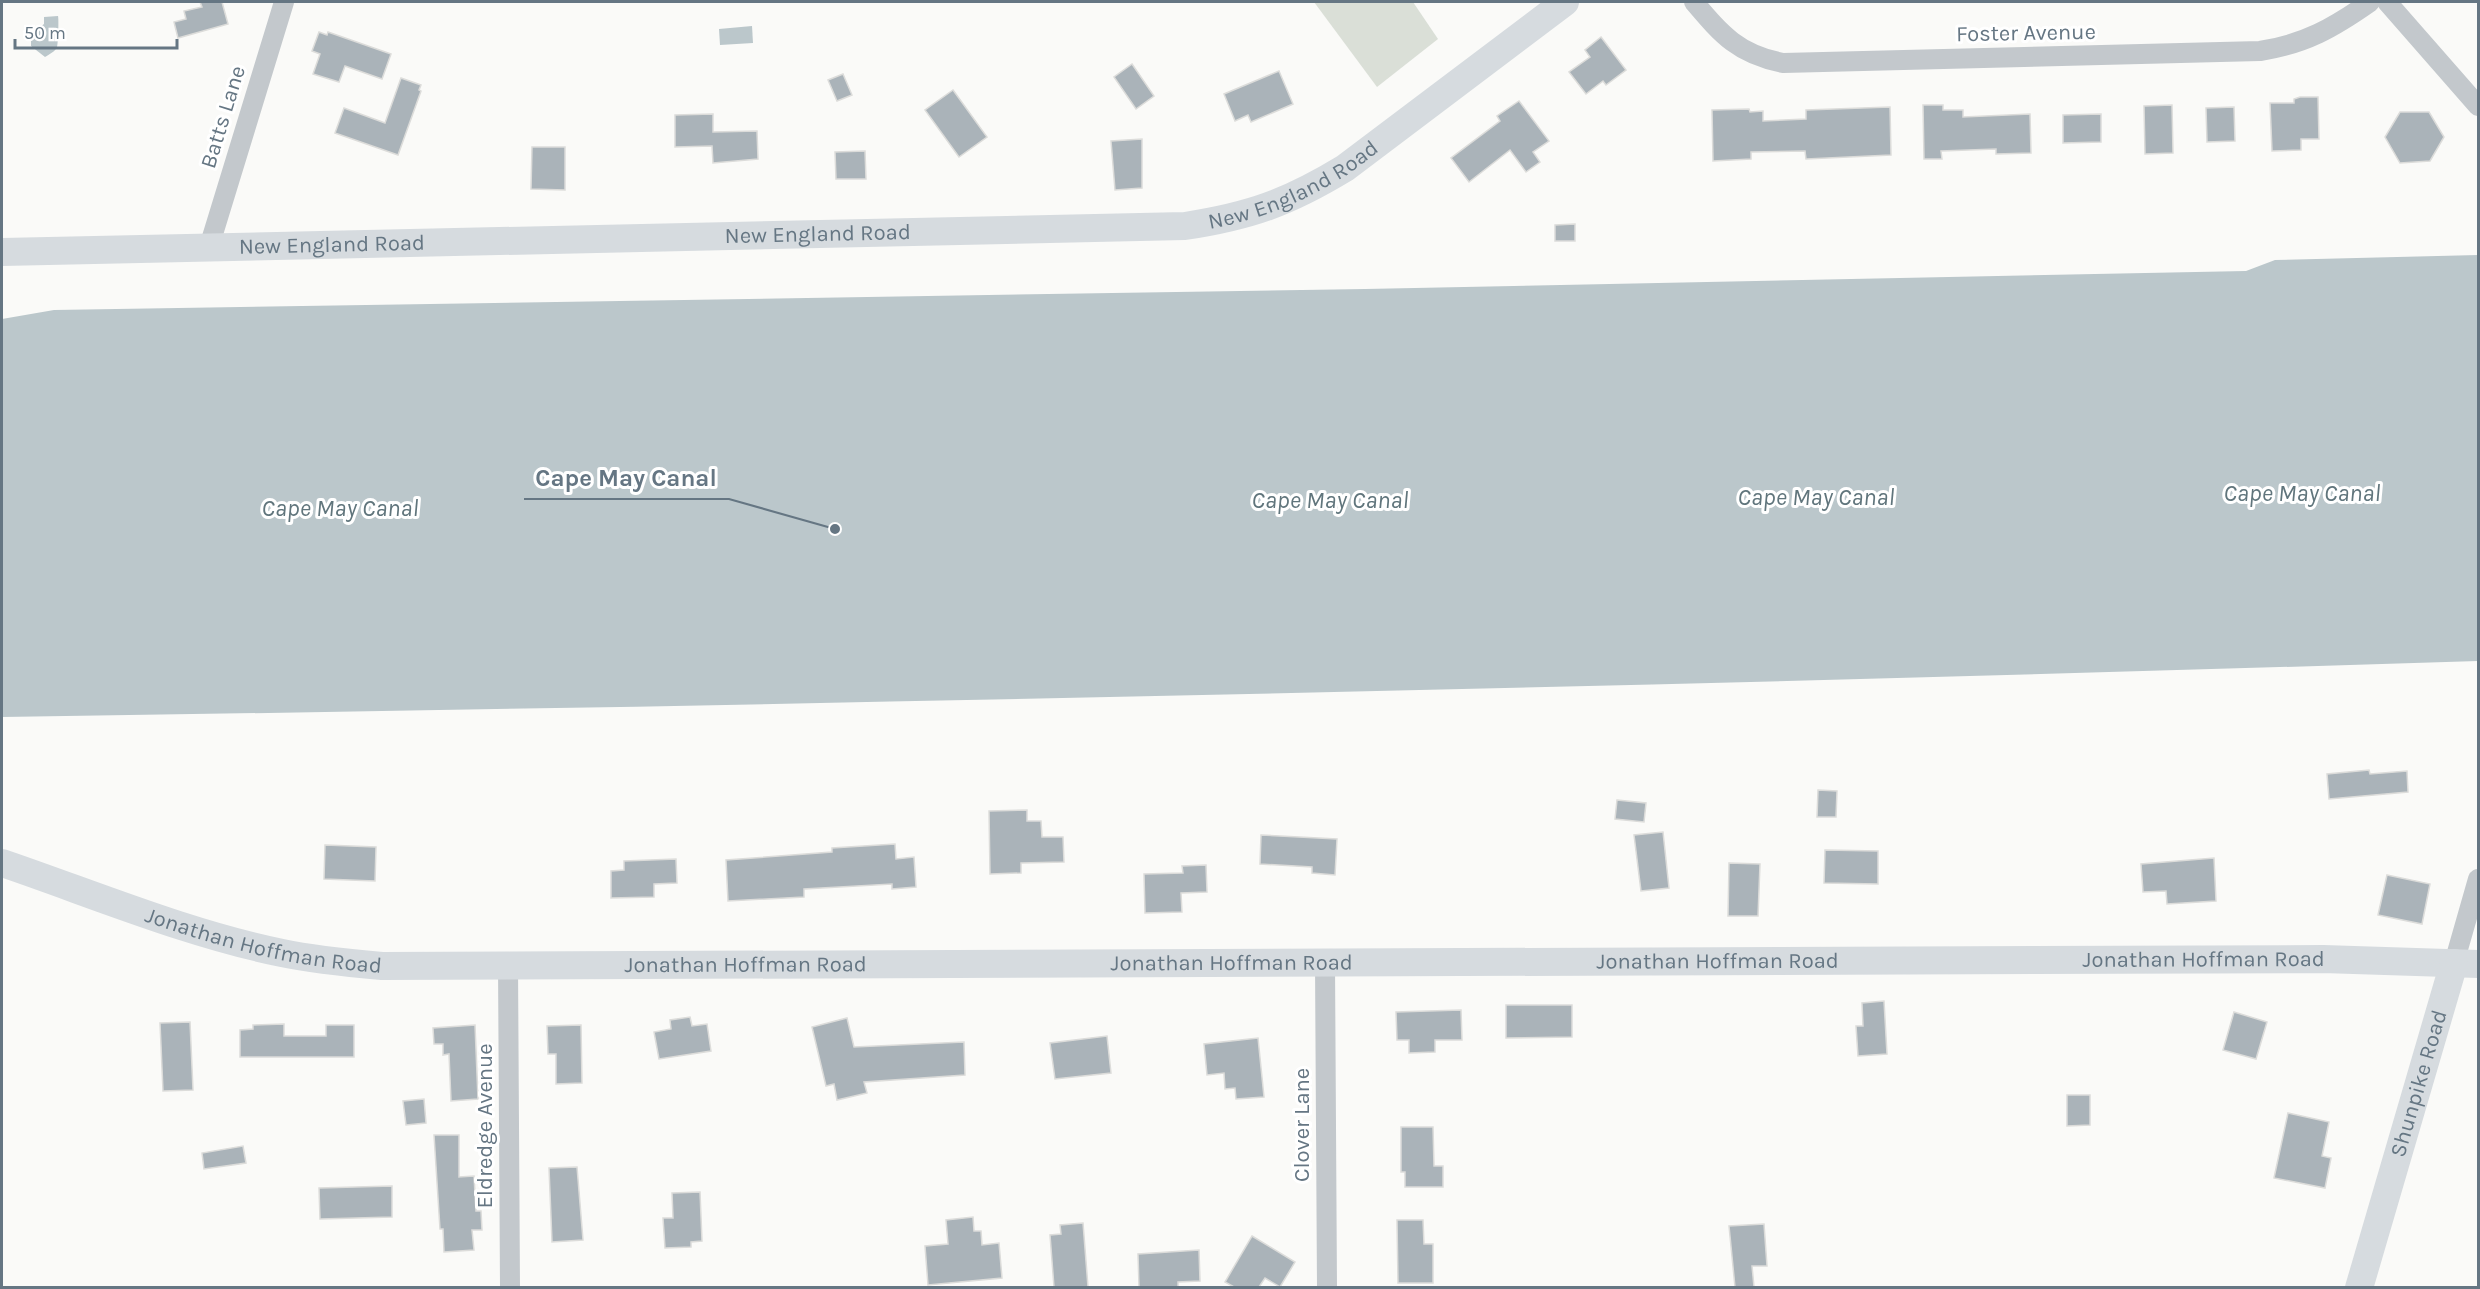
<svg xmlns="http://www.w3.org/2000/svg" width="2480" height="1289" font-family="Karla,sans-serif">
<rect width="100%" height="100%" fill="#fafaf8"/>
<path fill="#dadfd7" d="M1314,2h99l25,37 -61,48z"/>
<g fill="#bbc7cb">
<path d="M58,16c1,3 0,30 -1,31 -1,4 -9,8 -12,10l-14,-11v-5l5,-4 -1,-6 9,-7v-7z"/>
<path d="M752,26l1,17 -33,2 -1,-16z"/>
<path d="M2478,255v406c-825,26 -1651,44 -2476,56v-398l52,-9 1311,-21 881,-18 29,-11z"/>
</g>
<g fill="#aab3b9" stroke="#dcdcda" stroke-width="1.5">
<path d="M200,2h22l6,22 -50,14 -4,-16 12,-3 -2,-8 18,-4z"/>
<path d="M319,32l8,3 1,-3 63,22 -9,25 -37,-13 -6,16 -26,-8 7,-20 -8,-3z"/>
<path d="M1601,37l25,33 -20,15 -3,-4 -17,13 -17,-22 21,-15 -5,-7z"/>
<path d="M1132,64l22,32 -18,13 -22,-32z"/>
<path d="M1279,71l14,33 -42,18 -3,-7 -13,6 -11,-27z"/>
<path d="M843,74l9,21 -15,6 -9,-21z"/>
<path d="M401,78l20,7 -2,5 2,1 -23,64 -63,-22 9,-25 41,15z"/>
<path d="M953,90l34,47 -28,20 -34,-47z"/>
<path d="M2300,97h18l1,42h-18v11l-29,1 -2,-48h24v-4z"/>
<path d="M1519,101l30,40 -16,11 7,10 -14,10 -16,-22 -41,32 -18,-24 49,-37 -3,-5z"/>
<path d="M1923,105h20v5h20v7l67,-3 1,39 -35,1v-5l-55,2 1,8h-18z"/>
<path d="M2172,105l1,48 -28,1 -1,-48z"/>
<path d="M1890,107l1,48 -85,4 -1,-8 -54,1v7l-38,2 -1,-51 37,-1 1,3 13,-1v10l43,-2v-9z"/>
<path d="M2234,107l1,34 -28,1 -1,-34z"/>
<path d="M2400,112h29l15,25 -14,24 -30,2 -15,-26z"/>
<path d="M713,114v18l44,-1 1,28 -45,4 -1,-17 -37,1v-32z"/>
<path d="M2101,114v28l-38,1v-28z"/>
<path d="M1142,139v49l-27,2 -4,-49z"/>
<path d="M532,147h33v43l-34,-1z"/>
<path d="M865,151l1,28h-30l-1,-27z"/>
<path d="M1575,224v17h-20v-16z"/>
<path d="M2369,770l1,4 37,-3 1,21 -79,7 -2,-25z"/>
<path d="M1818,790l19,1 -1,26h-19z"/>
<path d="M1617,800l29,3 -2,19 -29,-3z"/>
<path d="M1027,810v11h14l1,16h21l1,25 -43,1v10l-31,1 -1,-63z"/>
<path d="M1663,832l6,56 -28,3 -7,-56z"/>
<path d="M1261,835l76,4 -2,36 -23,-2v-6l-52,-3z"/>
<path d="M895,844l1,15 18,-2 2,30 -24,2v-5l-88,5v8l-76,4 -2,-41 106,-8v-4z"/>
<path d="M325,845l51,2 -1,34 -51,-2z"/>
<path d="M1825,850l53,1v33l-54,-1z"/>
<path d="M2214,858l2,43 -49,3 -1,-13 -23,1 -2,-28z"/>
<path d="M676,859l1,24 -23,1v13l-43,1v-27l13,-1v-9z"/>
<path d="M1729,863l31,1 -2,52h-30z"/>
<path d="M1206,865l1,27 -26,1 1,19 -37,1 -1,-39 39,-1 -1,-7z"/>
<path d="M2387,875l43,9 -8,40 -44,-9z"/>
<path d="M1884,1001l3,53 -29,2 -2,-30h7l-1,-23z"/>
<path d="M1506,1005h66v32l-66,1z"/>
<path d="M1461,1010l1,30h-27v12l-26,1v-13h-12l-1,-28z"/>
<path d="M2234,1012l33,10 -11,37 -33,-9z"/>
<path d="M690,1017l2,9 15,-2 4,27 -52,8 -5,-27 17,-3 -1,-9z"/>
<path d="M847,1018l7,29 110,-5 1,33 -101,7 3,11 -30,7 -3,-16 -8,2 -14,-59z"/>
<path d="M190,1022l3,68 -30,1 -3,-68z"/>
<path d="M284,1024v12h42v-11h28v32h-114v-27l13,-1v-4z"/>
<path d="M475,1025l3,74 -27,2 -2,-47 -6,1v-11h-9l-1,-16z"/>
<path d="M581,1025l1,58 -26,1v-30h-8l-1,-28z"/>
<path d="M1107,1036l4,37 -56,6 -5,-36z"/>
<path d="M1258,1038l6,59 -28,2 -1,-11 -10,1 -1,-16 -17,2 -3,-31z"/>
<path d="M2067,1095h23v30l-23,1z"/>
<path d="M424,1099l2,24 -20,2 -3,-24z"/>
<path d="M2288,1113l41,9 -7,34 9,2 -6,30 -51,-10z"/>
<path d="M1401,1127h32l1,39h9v21h-38v-15h-4z"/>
<path d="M434,1135h25v42l15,-1 2,35h5l1,19h-10l2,20 -30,2 -1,-23h-3z"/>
<path d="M243,1146l3,17 -42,6 -2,-16z"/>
<path d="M577,1167l6,73 -31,2 -3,-74z"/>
<path d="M392,1186v31l-72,2 -1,-31z"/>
<path d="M700,1192l2,49 -11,1v5l-26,1 -2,-30h10l-1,-25z"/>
<path d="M973,1217l1,14h7l1,14 17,-2 3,35 -74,7 -3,-39 23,-2 -2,-24z"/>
<path d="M1397,1220h26l1,24h9v39h-35z"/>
<path d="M1083,1223l5,64h-34l-4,-52 11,-1 -1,-9z"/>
<path d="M1764,1224l3,42h-15l2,21h-19l-6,-61z"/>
<path d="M1252,1236l43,26 -15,25 -15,-9 -6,9h-25l-9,-5z"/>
<path d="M1199,1250l1,31 -22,1v5h-39l-1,-33z"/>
</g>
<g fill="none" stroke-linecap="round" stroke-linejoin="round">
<g stroke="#c3c8cc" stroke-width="20">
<path d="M1694,2c28,33 44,52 89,61l477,-12c45,-7 73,-23 110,-49"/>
<path d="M2387,2l91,104"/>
<path d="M209,247l75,-245"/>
<path d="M1325,963l2,325"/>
<path d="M2454,963l24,-84"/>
<path d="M508,964l2,324"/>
</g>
<g stroke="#d6dbdf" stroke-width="28">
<path id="s1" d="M2,252l1183,-26c66,-10 104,-24 160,-58l220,-166"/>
<path id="s2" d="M2,863c91,31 186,71 280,90 33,7 66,10 100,13l1941,-7 155,5"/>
<path id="s3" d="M2359,1288l95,-325"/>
</g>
</g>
<g text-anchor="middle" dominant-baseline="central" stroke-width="6" stroke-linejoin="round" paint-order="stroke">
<g font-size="22" fill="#657683" stroke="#fff">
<text transform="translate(2026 33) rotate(-1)">Foster Avenue</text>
<text transform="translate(223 117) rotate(-73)">Batts Lane</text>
<text stroke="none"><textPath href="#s1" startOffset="1300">New England Road</textPath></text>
<text stroke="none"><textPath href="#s1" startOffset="816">New England Road</textPath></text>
<text stroke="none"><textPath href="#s1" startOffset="330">New England Road</textPath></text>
<text stroke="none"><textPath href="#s2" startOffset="274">Jonathan Hoffman Road</textPath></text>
<text stroke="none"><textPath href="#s2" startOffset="2217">Jonathan Hoffman Road</textPath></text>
<text stroke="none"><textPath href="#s2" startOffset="1731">Jonathan Hoffman Road</textPath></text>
<text stroke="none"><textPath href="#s2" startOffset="1245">Jonathan Hoffman Road</textPath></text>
<text stroke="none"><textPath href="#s2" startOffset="759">Jonathan Hoffman Road</textPath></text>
<text stroke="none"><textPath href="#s3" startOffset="213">Shunpike Road</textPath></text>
<text transform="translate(1302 1125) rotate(-90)">Clover Lane</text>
<text transform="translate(485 1126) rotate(-90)">Eldredge Avenue</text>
</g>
<g font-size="24" font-style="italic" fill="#60757c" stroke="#fff">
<text x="2302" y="493">Cape May Canal</text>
<text x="1816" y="497">Cape May Canal</text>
<text x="1330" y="500">Cape May Canal</text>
<text x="340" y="508">Cape May Canal</text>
</g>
</g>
<path fill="none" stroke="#657683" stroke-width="2" d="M835 529L729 499H524"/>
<circle fill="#657683" stroke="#fff" stroke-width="2" cx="835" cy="529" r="6"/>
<g font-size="24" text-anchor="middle" font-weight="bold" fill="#657683" stroke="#fff" stroke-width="6" stroke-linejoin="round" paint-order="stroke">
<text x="626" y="486">Cape May Canal</text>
</g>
<rect width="2480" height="1289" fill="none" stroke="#657683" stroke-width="6"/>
<path d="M15 39v9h162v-9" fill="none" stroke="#657683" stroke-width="3"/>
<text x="24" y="39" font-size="18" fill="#657683" stroke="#ffffff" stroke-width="4.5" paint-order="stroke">50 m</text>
</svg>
